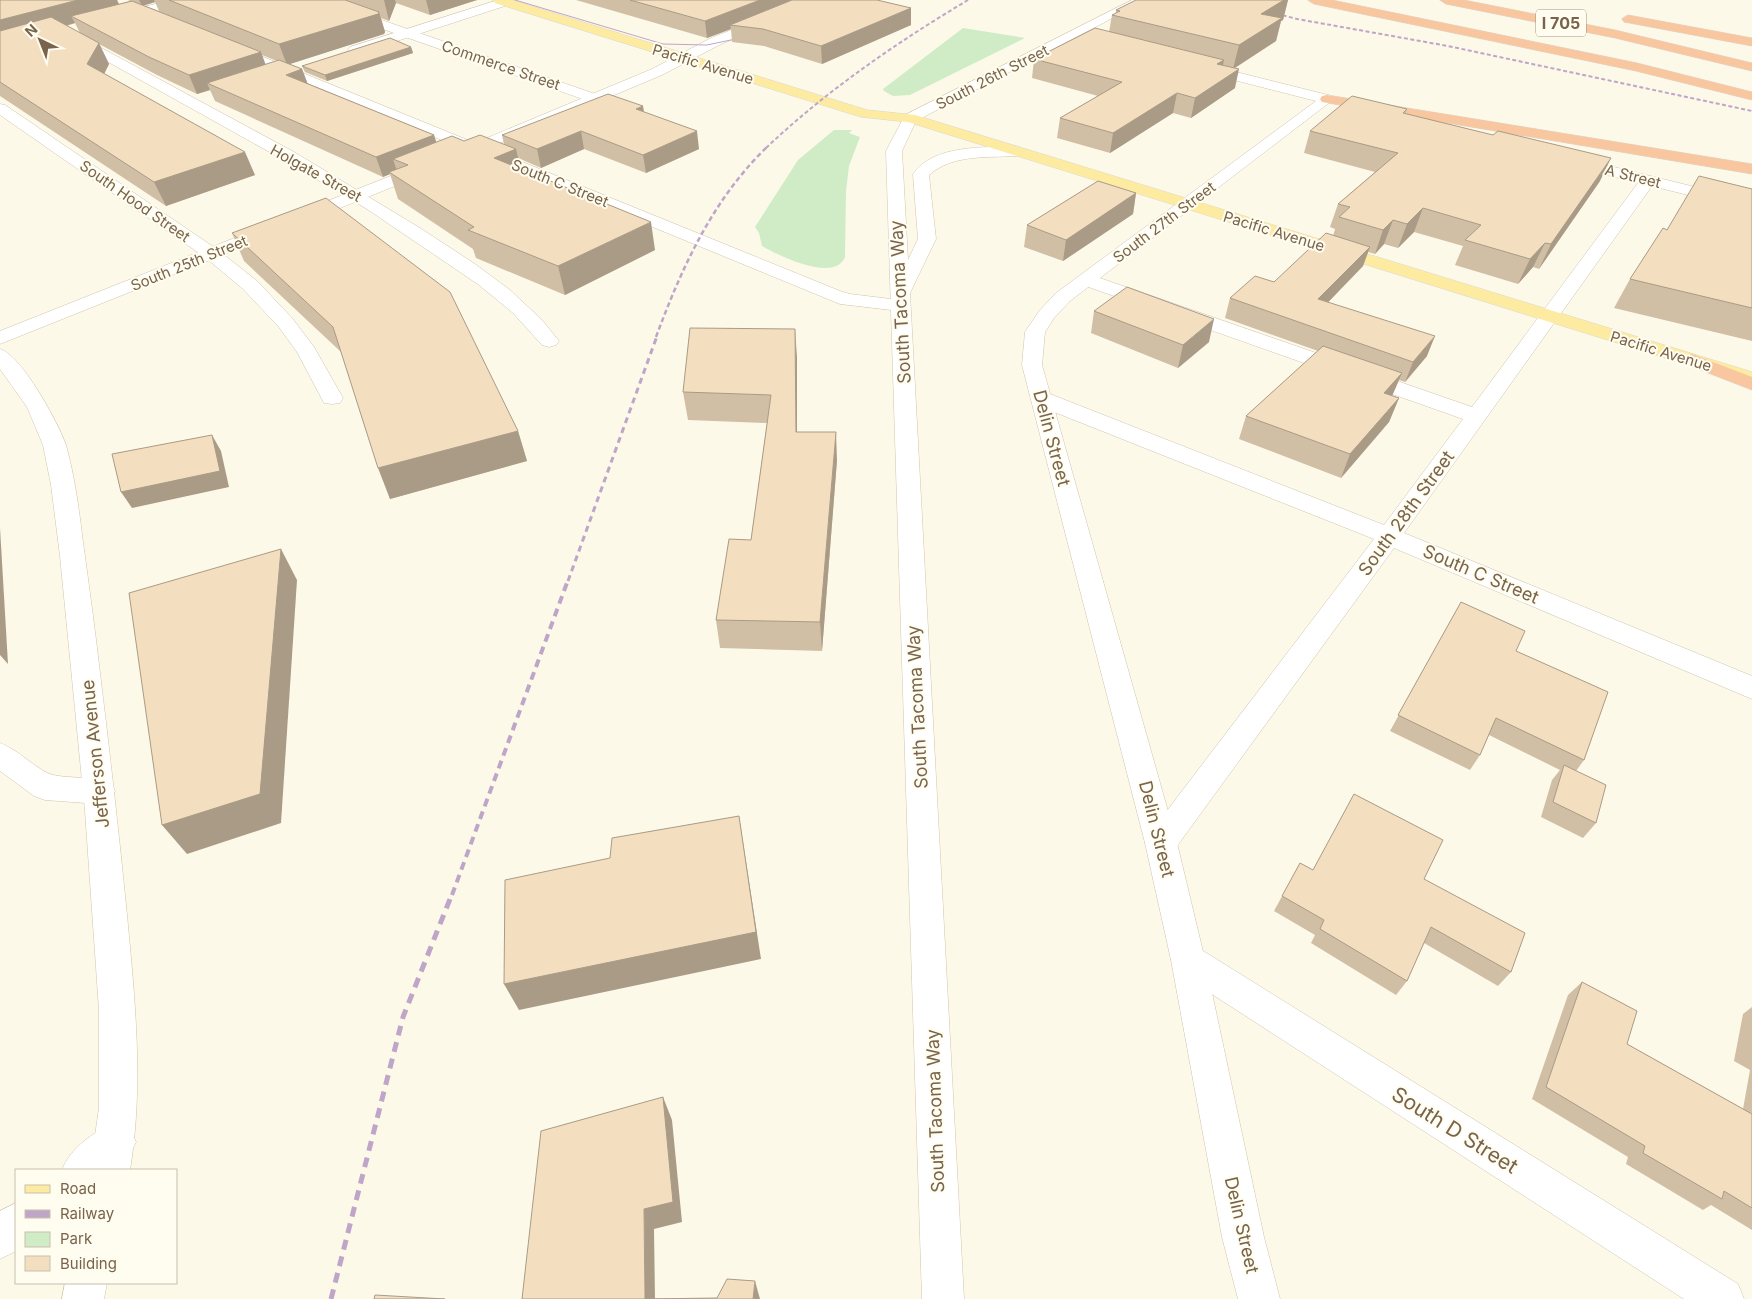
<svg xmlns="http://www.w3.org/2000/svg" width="1752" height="1299" font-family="Inter,sans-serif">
<rect width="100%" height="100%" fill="#fdf9e9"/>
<g fill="#cfecc6">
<path d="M963,28l62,10 -115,57 -17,1 -9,-5 -1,-2z"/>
<path d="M834,130h18l-3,3 11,4 -11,29 -3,25 -1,66c-10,26 -66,-1 -83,-11l-3,-13 -4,-6 43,-67z"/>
</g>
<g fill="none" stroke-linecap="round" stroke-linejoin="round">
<defs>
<g id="minor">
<path d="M171,0h20l-2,3 -73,19 -6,-4 2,-3z"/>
<path d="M306,0h18l303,105 2,3 -2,3h-10l-309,-108z"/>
<path d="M72,32l222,120 126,76 55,36 35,26 32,30 17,21 -3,4 -7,2 -7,-2 -29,-32 -34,-28 -112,-76 -85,-50 -215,-120 -1,-3z"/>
<path d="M0,104l5,1 213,145 39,31 35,37 22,29 29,51 -3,5 -8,1 -8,-1 -27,-51 -19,-26 -35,-37 -37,-31 -206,-143z"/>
<path d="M1569,156l183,45v10l-100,-25 -248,347 348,143v23l-358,-151 -222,305 -11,4 -11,-4 -5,-10 5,-10 224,-294 -340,-135 -3,-5 3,-5 8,-1 8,1 334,131 79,-106 -383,-135 -2,-4 2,-4 7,-2 7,2 378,131 166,-224 -75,-19 -2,-3 2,-3z"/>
<path d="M0,743c18,6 39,29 53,32 19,4 39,1 58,7l4,9 -4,9 -11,4 -55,-4 -11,-4 -34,-25z"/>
<path d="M1188,944l12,5 538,335 6,15h-60l-508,-328 -5,-11 5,-11z"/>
<path d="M116,1122l14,6 6,14c-16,37 -39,28 -74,28 8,-22 33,-39 54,-48z"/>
<path d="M16,1203v48l-16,8v-48z"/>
</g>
<g id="tertiary">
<path d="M498,0h11l1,2 -2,3 -148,48h-10l-2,-3 2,-3z"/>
<path d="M808,0h17l-2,3 -102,41 -59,31 -174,73 352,143 10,3 57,7 3,4 -3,4 -7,2 -60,-7 -365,-150 -475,190v-13l461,-183 -237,-97 -2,-3 2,-3h10l241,98 177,-74 59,-31z"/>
<path d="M1200,63l132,33 2,3 -264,202 -16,17 -9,14 -3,33 135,478 28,117 59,277 16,62h-42l-16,-62 -51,-277 -26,-117 -123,-478 3,-33 15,-22 16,-17 260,-192 -121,-31 -2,-3 2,-3z"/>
</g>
<g id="secondary">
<path d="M1132,0h15l-231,121 -14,30 6,109 10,-21 -5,-65c21,-30 71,-26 103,-28l6,2 2,3 -2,3 -6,2c-30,2 -63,-2 -87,19l7,64 -26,54 54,1006h-42l-36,-1148 19,-36z"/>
<path d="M0,349c21,5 59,75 66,96 9,32 13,65 17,97 6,44 12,87 17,131 10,81 19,161 27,242 8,85 17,170 3,255h-40l9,-62v-98l-14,-199 -25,-255 -9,-71 -8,-40 -16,-38 -27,-38z"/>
<path d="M65,1283h42l-3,16h-42z"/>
</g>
<path id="primary" d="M493,0h19l355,110 48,5 837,257v13l-844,-263 -47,-5 -366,-114z"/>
<g id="motorway">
<path d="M1308,0h24l305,63 115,29v8l-116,-29 -322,-67z"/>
<path d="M1440,0h24l151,30 137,33v8l-137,-33 -169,-34z"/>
<path d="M1628,15l124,23v8l-128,-24 -2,-3z"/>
<path d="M1327,95l425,69v10l-430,-72 -2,-3 2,-3z"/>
<path d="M1692,354l60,23v13l-67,-26 -3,-4 3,-4z"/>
</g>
</defs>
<use href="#minor" stroke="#d0c3ae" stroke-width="1"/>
<use href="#tertiary" stroke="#d0c3ae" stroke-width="1"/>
<use href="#secondary" stroke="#d3c4ab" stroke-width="1"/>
<use href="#primary" stroke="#dcd7d0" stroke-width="1"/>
<use href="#motorway" stroke="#dcd7d0" stroke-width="1"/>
<use href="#minor" fill="#fff" fill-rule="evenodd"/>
<use href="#tertiary" fill="#fff" fill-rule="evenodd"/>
<use href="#secondary" fill="#fff" fill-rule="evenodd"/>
<use href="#primary" fill="#fceba1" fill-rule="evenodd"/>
<use href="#motorway" fill="#f8c69f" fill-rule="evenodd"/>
<path stroke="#bfa6c9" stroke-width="1" d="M515,0l148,44 44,1 38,-8"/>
<g stroke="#bfa6c9" stroke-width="2" stroke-dasharray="4 2.5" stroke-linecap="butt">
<path d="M1270,12l27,7 151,27 304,65"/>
<path d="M766,148c60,-57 130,-105 202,-148"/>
</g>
<path stroke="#bfa6c9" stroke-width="2.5" stroke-dasharray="5 3" stroke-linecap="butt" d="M656,337c26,-70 57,-138 111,-190"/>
<path stroke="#bfa6c9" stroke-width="3" stroke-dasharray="6 4.5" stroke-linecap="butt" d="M568,581l89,-245"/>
<path stroke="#bfa6c9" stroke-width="4" stroke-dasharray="8 5.5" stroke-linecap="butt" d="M452,895l116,-315"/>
<path stroke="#bfa6c9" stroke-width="5" stroke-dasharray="10 7" stroke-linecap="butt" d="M331,1299l72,-282 49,-123"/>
</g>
<g fill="#d1bfa5" fill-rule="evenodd">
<path d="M0,0h117l2,4 11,-3 -2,-1h349l-47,15 -34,-12 -7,18 -8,-3 4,14 -1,2 -95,30 13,5 5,14 127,52 2,7 28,-1 40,3 -2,-9 142,-23 55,37 -53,24 -62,-24 -43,19 -23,-10 3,11 134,81 -90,45 -89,-37 -3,-9 -75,-50 -8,-25 -7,3 -168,-76 -5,-11 -13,4 -40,-19 -58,-31 10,20 -5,10 151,101 -89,31 -166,-110zM155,2l4,9 -16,-6h3zM75,23l5,10 -13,-7zM262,55l15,6 -12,4z"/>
<path d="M576,0h301l34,8v17l-89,39 -58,-18 -32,-4 -1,-13 -24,9z"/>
<path d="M1136,0h152l-5,20 -2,1 -5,20 -41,27v20l-44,30 -18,-5 -63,40 -53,-15 3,-20 38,-22 -66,-18 2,-19 75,-27 3,-17 4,-2v-3z"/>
<path d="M411,47l2,6 -86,28 -22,-9 -3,-6z"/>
<path d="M1407,109l-1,5 194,67 -61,88 -6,-2 -15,17 -63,-19 8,-19 -49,-14 -16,16 -14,-4 -9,10 -7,-2 -5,14 -35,36 99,54 -22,26 -6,-2 -7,16 7,2 -10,24 -48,56 -102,-39 7,-23 72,-65 -93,-33 5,-20 44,-16 59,-46 2,-7 -5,-2 8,-23 37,-32 -71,-19 6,-22z"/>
<path d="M1752,189v152l-138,-33 16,-29 37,-49z"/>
<path d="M1136,193l-3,21 -70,47 -39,-14 3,-22z"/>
<path d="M232,233l286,198 9,30 -137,38 -49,-147 -97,-91z"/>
<path d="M1094,311l115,31 -31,26 -87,-35z"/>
<path d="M797,357v75l40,28 -15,191 -102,-3 -4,-28 35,-80 16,-117 -79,-3 -5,-28z"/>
<path d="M1461,602l55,49 68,109 -8,11 20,52 -13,15 -42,-21 11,-37 8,-10 -71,-35 -9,20 -10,15 -80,-39z"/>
<path d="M1300,863l13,7 111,9 87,93 -13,14 -74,-43 -17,38 -11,14 -85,-52 4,-8 -41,-24z"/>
<path d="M1582,982l45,62 116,65 7,-39 -16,-9 9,-47 9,-7v223l-41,-25 -8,5 -77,-46 2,-7 -96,-58 36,-104z"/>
</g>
<g fill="#aa9b86">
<path d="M78,0h39l5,11 -51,5 4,7 -75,20v-23z"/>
<path d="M139,0h15l1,2 -13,4z"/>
<path d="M384,0h11l1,3 -7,18z"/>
<path d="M426,0h51l-47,15z"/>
<path d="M760,0h43l-73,25 1,4 -24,9 -2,-17z"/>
<path d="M1284,0h4l-5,20 -2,1 -5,20 -43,28 6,-24 22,-31z"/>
<path d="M911,8v17l-89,39 -1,-18z"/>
<path d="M379,12l6,20 -1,2 -97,31 -8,-21z"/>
<path d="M99,43l10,21 -11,22 -11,-22z"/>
<path d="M411,47l2,6 -86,28 -2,-6z"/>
<path d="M261,52l7,19 -61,12 3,7 -13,4 -8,-19z"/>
<path d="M1224,60l-4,18 -3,-14z"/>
<path d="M302,69l7,18 -23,-12z"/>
<path d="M1239,69l-4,19 -44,30 4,-20z"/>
<path d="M1177,93l-4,20 -63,40 3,-20z"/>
<path d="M643,106l3,18 -10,-15z"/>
<path d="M581,131l3,18 -43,19 -4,-19z"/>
<path d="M697,131l2,18 -53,24 -3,-18z"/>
<path d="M434,135l6,19 -32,11 -15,-6 4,12 -8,1 1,2 -7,3 -7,-20z"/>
<path d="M516,149l6,26 -28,-17z"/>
<path d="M245,152l10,23 -89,31 -12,-24z"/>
<path d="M1611,158l-11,23 -61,88 12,-25z"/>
<path d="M1136,193l-3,21 -70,47 3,-21z"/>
<path d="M1423,208l-9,24 -16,16 9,-24z"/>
<path d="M1393,220l-9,24 -9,10 8,-24z"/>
<path d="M651,222l4,28 -90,45 -7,-29z"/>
<path d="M1545,243l-12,24 -15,17 12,-25z"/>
<path d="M1370,247l-7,19 -51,53 6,-20z"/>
<path d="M1214,319l-5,23 -31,26 5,-23z"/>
<path d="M795,329l2,28v103l-1,-28z"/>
<path d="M1435,336l-8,20 -22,26 8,-20z"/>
<path d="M1402,373l-10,23 -8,-3z"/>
<path d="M1399,398l-10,24 -48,56 9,-24z"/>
<path d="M518,431l9,30 -137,38 -12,-31z"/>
<path d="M836,432l1,28 -15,191 -2,-29z"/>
<path d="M212,435l9,16 8,36 -97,21 -11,-16z"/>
<path d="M0,528l8,136 -8,-9z"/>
<path d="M281,549l16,31 -16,243 -94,31 -25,-29z"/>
<path d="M739,816l22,143 -242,51 -15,-26z"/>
<path d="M663,1097l9,23 10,102 -28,7 1,70h-10l-1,-90z"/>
<path d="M755,1281l5,18h-7z"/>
</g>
<g fill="#f3dec0" stroke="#aa9b86">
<path d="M0,0h78l-78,20z"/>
<path d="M169,0h176l34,12 -1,2 -99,30z"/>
<path d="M630,0h130l-55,21z"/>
<path d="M792,0h85l34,8 -90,38 -58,-17 -33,-4z"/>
<path d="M1136,0h148l-23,14 21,4 -43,27 -127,-30 8,-4 -4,-1z"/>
<path d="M132,1l129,51 -72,23 -40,-18 -78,-41z"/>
<path d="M51,17l48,26 -12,21 158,88 -91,30 -154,-100v-51z"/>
<path d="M1095,28l129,32 -7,4 22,5 -44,29 -18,-5 -64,40 -53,-15 62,-36 -88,-23z"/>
<path d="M390,38l21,9 -86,28 -23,-9z"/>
<path d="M279,60l23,9 -16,6 148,60 -58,22 -169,-74z"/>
<path d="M608,94l35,12 -7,3 61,22 -54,24 -62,-24 -44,18 -35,-14z"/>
<path d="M1352,96l55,13 -4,4 90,22 5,-4 113,27 -60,86 -6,-1 -15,16 -65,-19 16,-15 -58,-17 -16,16 -14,-4 -10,10 -44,-13 11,-10 -12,-3 60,-51 -88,-22z"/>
<path d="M480,135l36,14 -22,9 157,64 -93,44 -90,-36 6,-3 -85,-55 19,-7 -15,-6 59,-23 12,5z"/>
<path d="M1699,176l53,13v119l-122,-29 33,-51 4,2z"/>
<path d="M1098,181l38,12 -70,47 -39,-15z"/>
<path d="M326,198l124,94 68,139 -140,37 -45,-141 -101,-94z"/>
<path d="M1326,233l44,14 -52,52 117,37 -22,26 -183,-64 25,-22 19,6z"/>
<path d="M1127,287l87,32 -31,26 -89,-34z"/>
<path d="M690,328l105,1 1,103h40l-16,190 -104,-2 13,-81 22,1 20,-145 -88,-3z"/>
<path d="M1323,346l79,27 -18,20 15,5 -49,56 -104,-38z"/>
<path d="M212,435l8,36 -99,21 -9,-38z"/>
<path d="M281,549l-21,245 -98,31 -33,-232z"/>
<path d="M1461,602l64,29 -9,20 92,41 -24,68 -88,-42 -16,37 -82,-40z"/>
<path d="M1564,765l42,20 -10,38 -43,-21z"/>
<path d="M1354,794l89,46 -19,39 101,54 -14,39 -80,-45 -24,54 -87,-52 4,-9 -42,-24 18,-33 13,7z"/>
<path d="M739,816l17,116 -252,52 1,-104 105,-22 2,-20z"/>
<path d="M1582,982l55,29 -10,33 125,70v94l-28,-17 -2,8 -79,-46 2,-7 -99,-59z"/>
<path d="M663,1097l10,105 -29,7 1,90 72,-1 10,-19 28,2 -2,18h-231l19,-168z"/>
<path d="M375,1295l70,4h-71z"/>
</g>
<g text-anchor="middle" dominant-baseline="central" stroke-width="4" stroke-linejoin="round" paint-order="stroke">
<g font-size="15" fill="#79644b" stroke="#fffcf0">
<text transform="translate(703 64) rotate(17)">Pacific Avenue</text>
<text transform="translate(501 65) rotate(19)">Commerce Street</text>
<text transform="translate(992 77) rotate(-27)">South 26th Street</text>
<text transform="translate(316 173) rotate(29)">Holgate Street</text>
<text transform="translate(1633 176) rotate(14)">A Street</text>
<text transform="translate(560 183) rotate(22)">South C Street</text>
<text transform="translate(135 201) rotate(35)">South Hood Street</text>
<text transform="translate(1164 222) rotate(-37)">South 27th Street</text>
<text transform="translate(1274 231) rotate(17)">Pacific Avenue</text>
<text transform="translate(189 263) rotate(-22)">South 25th Street</text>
<text transform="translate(1661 351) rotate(17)">Pacific Avenue</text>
</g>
<rect fill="#fffcf0" stroke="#a1927c" stroke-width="1" x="1536" y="9.5" width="50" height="27" rx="4"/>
<g font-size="16" font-weight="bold" fill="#79644b">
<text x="1561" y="23">I 705</text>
</g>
<g font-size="18" fill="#79644b" stroke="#fffcf0">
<text transform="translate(900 302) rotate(-93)">South Tacoma Way</text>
<text transform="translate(1052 438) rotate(75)">Delin Street</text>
<text transform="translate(1406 513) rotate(-54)">South 28th Street</text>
<text transform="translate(1481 574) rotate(23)">South C Street</text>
<text transform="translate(917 707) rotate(-93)">South Tacoma Way</text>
<text transform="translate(95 754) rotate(-96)">Jefferson Avenue</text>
<text transform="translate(1157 829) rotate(76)">Delin Street</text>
<text transform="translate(935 1111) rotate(-92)">South Tacoma Way</text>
<text transform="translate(1242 1225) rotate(77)">Delin Street</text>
</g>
<g font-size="21" fill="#79644b" stroke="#fffcf0">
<text transform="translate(1455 1130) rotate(32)">South D Street</text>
</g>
</g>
<rect x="15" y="1169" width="162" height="115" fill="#fffcf0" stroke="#c9bfae"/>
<rect x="25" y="1185" width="25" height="8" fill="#fceba1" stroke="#c9bfae"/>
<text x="60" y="1194" font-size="15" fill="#79644b">Road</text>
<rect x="25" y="1210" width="25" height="8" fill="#bfa6c9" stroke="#c9bfae"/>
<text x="60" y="1219" font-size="15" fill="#79644b">Railway</text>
<rect x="25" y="1232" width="25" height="15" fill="#cfecc6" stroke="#c9bfae"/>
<text x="60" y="1244" font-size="15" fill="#79644b">Park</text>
<rect x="25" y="1256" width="25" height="15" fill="#f3dec0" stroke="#c9bfae"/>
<text x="60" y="1269" font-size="15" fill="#79644b">Building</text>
<g transform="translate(40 40) rotate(317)" stroke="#fffcf0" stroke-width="4" paint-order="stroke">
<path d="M0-4L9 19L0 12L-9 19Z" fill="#79644b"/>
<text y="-8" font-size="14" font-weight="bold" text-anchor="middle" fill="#79644b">N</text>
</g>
</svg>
